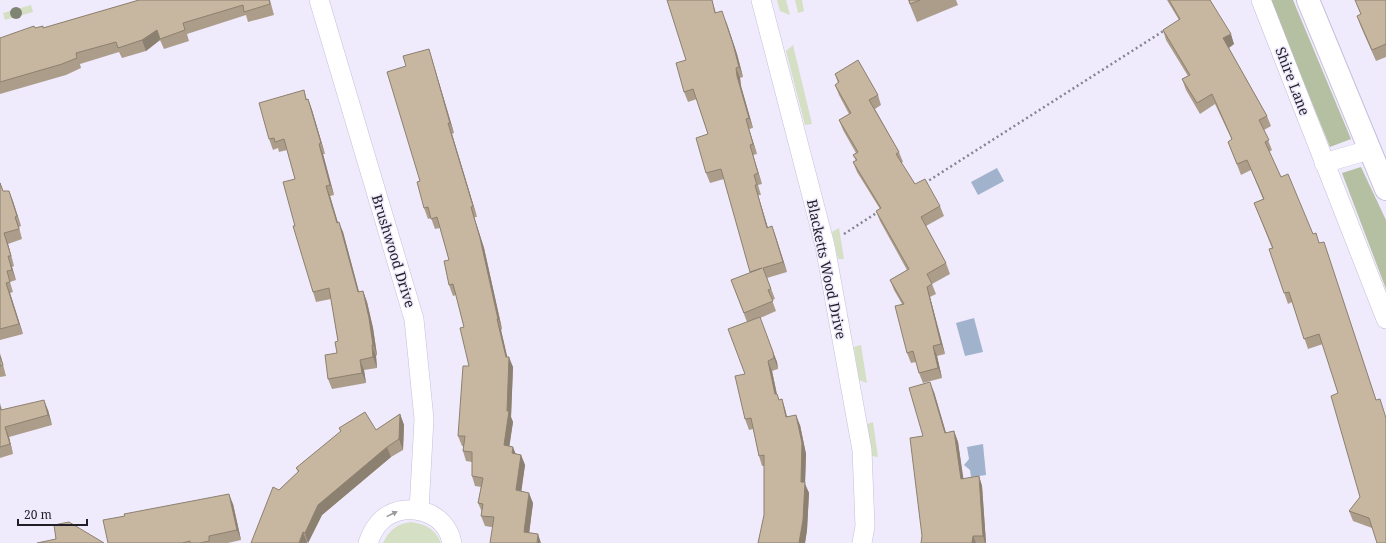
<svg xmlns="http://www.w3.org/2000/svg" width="1386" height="543" font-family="'Noto Serif',serif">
<rect width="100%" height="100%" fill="#efebfc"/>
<g fill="#d4dfc4">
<path d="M777,0h9l4,15 -10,-4z"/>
<path d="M795,0h7l2,11 -6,2z"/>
<path d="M31,5l2,7 -28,8 -2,-7z"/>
<path d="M793,45l19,79 -7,1 -19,-74z"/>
<path d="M839,228l5,31h-6l-6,-27z"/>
<path d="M861,345l6,38 -8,-3 -5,-33z"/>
<path d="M873,422l5,35 -7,-1 -4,-32z"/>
<path d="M411,522c15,2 24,7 30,21h-58c6,-13 14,-19 28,-21z"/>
</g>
<g fill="#b5c0a3">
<path d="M1270,0h23l58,139 -21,8z"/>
<path d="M1361,167l25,53v69l-44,-116z"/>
</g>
<g fill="#a1b2cc">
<path d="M997,168l7,13 -26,14 -7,-13z"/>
<path d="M974,318l9,34 -18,4 -9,-33z"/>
<path d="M983,444l3,31 -15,2 -1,-7 -6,-5 5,-6 -2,-12z"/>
</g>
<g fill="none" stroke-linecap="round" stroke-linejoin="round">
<defs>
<g id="minor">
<path d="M319,0l95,319 10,100 -5,91"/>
<path d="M761,0l64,246 37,204 3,76 -3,17"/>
<path d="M1261,0l125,319"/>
<path d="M1324,163l45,-13"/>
<path d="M368,543c3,-9 8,-18 15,-24 24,-19 63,-8 69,24"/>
</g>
<path id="tertiary" d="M1308,0l78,189"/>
</defs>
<use href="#minor" stroke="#c5bed9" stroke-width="20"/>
<use href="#tertiary" stroke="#c5bed9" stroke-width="24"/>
<g stroke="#878391" stroke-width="2.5" stroke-dasharray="2 3" stroke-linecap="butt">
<path d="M925,183l240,-153"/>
<path d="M844,234l34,-22"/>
</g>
<use href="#minor" stroke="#fff" stroke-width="19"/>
<use href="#tertiary" stroke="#fff" stroke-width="22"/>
</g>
<circle fill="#7f8572" cx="16" cy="13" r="6"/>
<g fill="#ac9d8a">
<path d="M139,0h131l4,15 -26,7 -2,-7 -59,19 2,7 -25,8 -4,-9 -14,11 -24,7 -3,-6 -39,12 1,4 -15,7 -66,19v-56l35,-10h9z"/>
<path d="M712,0l4,13 10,8 11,33 6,23 -3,1 1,8 12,42 -4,1 8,25 -4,1 9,29 -4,1 3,10h-3l10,33 4,-2 15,46 -20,6 8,21 -3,1 4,11 -16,7 17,44 1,7 -6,2 5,23 2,6 3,-1 3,10 2,7 13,9 6,29 -1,30 4,9 -2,37 -2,13h-47l6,-28v-49h-2l-3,-10 -6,-27 -4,1 -4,-11v-45l2,-52 -16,-42 20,-7 -27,-94 -14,4 -4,-10 2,-39 -11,-35 -9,3 -4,-10 2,-32z"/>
<path d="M908,0h48l2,5 -41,17z"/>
<path d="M1167,0h43l24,44 -5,4 38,68 4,10 -7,4 8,20 -3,2 12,25 32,57 14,18 49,148 -4,128 -19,-7 -4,-10 11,-14 -22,-104 -15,-49 -15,5 -16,-47 -4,2 -19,-55 3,-1 -18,-45 9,-4 -12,-29 -10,5 -13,-33 4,-2 -17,-36 -15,10 -14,-24 -4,-11 6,-3 -22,-36 -3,-10 16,-10z"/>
<path d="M1355,0h31v57l-10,4 -15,-34 -4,-11 4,-1z"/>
<path d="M429,49l3,10 22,74 -2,1 25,83h-3l10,31 18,81 -1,1 6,27 6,10 -2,50 2,5 -4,24 7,8 5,1 4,10 -4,26 12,12 -4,30 -44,-7 -4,-10 1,-4 -4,-9 3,-16 -6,-1 -3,-10v-14l-6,-1 -3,-10v-5h-1l-4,-10 11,-70 -5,-39 -8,-32 -3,1 -4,-11v-25l-9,-32 -5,1 -4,-11 -3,1 -4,-11 -18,-142z"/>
<path d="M835,74l43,21 3,10 -6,4 24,43 4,10 -2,1 14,21 25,22 4,10 -18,10 20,37 4,11 -18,10 4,10 -6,3 15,57 -8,2 5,22 -19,5 -4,-10 -3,-11 -5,1 -4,-10 -5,-49 -8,-14 -4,-10 17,-10 -27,-49 -4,-10 4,-2 -23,-37 -4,-10 3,-1 -3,-6 3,-2 -13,-23 -4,-10 10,-6 -10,-19 -4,-10 3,-2z"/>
<path d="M304,90l3,10 1,-1 4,11 13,44h-2l11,41 -4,1 8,27 5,9 16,60 4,-1 4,11 6,26 4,27 -1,1 1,12 -13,2 2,13 -34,6 -4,-10 9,-26 1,-12 -7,-42 -15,3 -3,-10 -18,-66v-47l-8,-29 -8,2 -1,-4 -5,2 -4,-11z"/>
<path d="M0,182l3,9h6l12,35 -2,1 3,12 -14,5 6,22 -2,1 4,13 -6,2 3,10 -3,1 13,41 -23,6z"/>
<path d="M0,353l6,23 -6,1z"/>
<path d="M934,392l12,41 8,-2 4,11 5,37 16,-3 3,10 4,57h-65l1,-7 1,-100z"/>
<path d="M0,403l2,7h46l4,15 -43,12 4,17 -13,4z"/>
<path d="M400,414l4,11 -1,25 -12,7 -69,58 -14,28 -1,-1 -28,-52 19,-18 -2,-4 45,-36 -2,-4 37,2z"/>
<path d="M233,504l8,36 -13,3h-120z"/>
</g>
<g fill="#8c8070">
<path d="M726,21l11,33 6,23 -4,-10z"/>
<path d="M157,30l3,10 -14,11 -4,-11z"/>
<path d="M1231,34l3,10 -7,5 -4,-11z"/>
<path d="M429,49l3,10 22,74 -4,-10z"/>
<path d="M736,68l4,10 1,8 12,42 -4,-10 -12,-42z"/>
<path d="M308,99l4,11 13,44 -4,-11z"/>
<path d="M746,119l3,10 8,25 -4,-10z"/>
<path d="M448,123l4,11 25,83 -4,-11z"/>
<path d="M319,144l4,10 11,41 -4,-10z"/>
<path d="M750,145l3,10 9,29 -4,-11z"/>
<path d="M755,185l3,10 13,43 -4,-10z"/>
<path d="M326,186l4,10 11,37 -4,-10z"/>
<path d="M9,191l4,10 8,25 -4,-10z"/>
<path d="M471,207l13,41 18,81 -4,-10z"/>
<path d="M339,222l4,10 19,71 -4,-11z"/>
<path d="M772,226l4,11 11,35 -4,-10z"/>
<path d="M4,233l4,11 6,22 -3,-10z"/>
<path d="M8,256l4,11 4,13 -4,-10z"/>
<path d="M6,283l4,10 13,41 -4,-10z"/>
<path d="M927,287l3,10 15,57 -4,-10z"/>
<path d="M363,291l4,11 6,26 4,27 -4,-10z"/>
<path d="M497,319l4,11 8,34v-7l4,10 -2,50 2,5 -5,34 -4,-11 2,-88z"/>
<path d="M372,345l4,11 1,12 -4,-11z"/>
<path d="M933,346l4,10 5,22 -4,-10z"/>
<path d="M773,352l4,10 1,7 -4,-11z"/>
<path d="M360,360l4,10 2,13 -4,-10z"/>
<path d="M768,361l4,10 7,34 -4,-11z"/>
<path d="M930,382l4,10 15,51 -4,-10z"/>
<path d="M782,399l3,10 4,18 -3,-10z"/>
<path d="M44,400l4,10 4,15 -4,-10z"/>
<path d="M400,414l4,11 -1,25 -4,-11z"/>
<path d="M796,415l4,10 6,29 -1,30 4,9 -2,37 -2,13h-6l2,-61z"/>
<path d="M5,427l4,10 4,17 -3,-10z"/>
<path d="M954,431l4,11 7,47 -4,-10z"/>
<path d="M387,447l4,10 -69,58 -14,28 -3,-10 13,-28z"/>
<path d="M513,447l4,10 -5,-4z"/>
<path d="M521,455l4,10 -5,36 -4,-11z"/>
<path d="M979,476l3,10 4,57h-1l-2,-7z"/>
<path d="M529,493l4,10 -5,39 -4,-10z"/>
<path d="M229,494l4,10 8,36 -4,-10z"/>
<path d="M303,532l4,10v1h-8z"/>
<path d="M538,534l3,9h-4z"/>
<path d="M973,536l3,7h-4z"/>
</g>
<g fill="#c8b7a0" stroke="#8c8070">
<path d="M139,0h130l1,4 -26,8 -1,-7 -60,18 2,7 -25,9 -3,-9 -15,10 -24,8 -2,-6 -40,11 1,5 -15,6 -62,18v-44l34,-12 1,2 8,-2v2z"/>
<path d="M667,0h45l3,13 7,-2 11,33 6,23 -3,1 1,8 12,42 -3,1 7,25 -3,1 8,28 -4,2 3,10h-2l12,43 5,-2 11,36 -20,6 8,21 -3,1 5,11 -29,12 -13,-33 31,-12 -12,4 -29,-103 -15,4 -10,-35 12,-4 -15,-45 -9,3 -8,-29 10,-3z"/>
<path d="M909,0h11l-10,4z"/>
<path d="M1169,0h41l21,34 -8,4 44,78 -8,4 10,20 -4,2 16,35 7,-3 25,60 3,-1 3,10 5,-1 52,158 4,-1 6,19v125h-9l-8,-25 -20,-7 11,-14 -29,-101 7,-3 -19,-59 -15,5 -15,-47 -5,1 -15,-44 4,-1 -19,-45 10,-4 -17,-39 -10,4 -9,-22 4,-3 -20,-45 -15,9 -15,-24 8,-4 -27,-45 17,-11z"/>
<path d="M1355,0h31v44l-14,6 -15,-34 4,-2z"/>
<path d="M429,49l21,74h-2l25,83 -2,1 9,31 18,81h-1l9,38h3l-2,54h2l-5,34 9,2 -1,6 9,2 -5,35 13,3 -5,39 14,2 -1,9h-47l4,-26 -13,-1 2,-12 -5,-1 5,-25 -11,-2v-24l-9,-1 2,-15h-7l5,-70h6l-9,-38 4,-1 -11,-43 -4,1 -5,-24 5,-1 -12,-43 -6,2 -3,-12 -4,1 -7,-26 3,-1 -33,-109 19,-6 -3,-10z"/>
<path d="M858,60l20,35 -9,5 30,52 -3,2 19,30 10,-5 15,27 -19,11 25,46 -19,11 5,10 -5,3 14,57 -8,2 5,22 -19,5 -6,-22 -6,2 -12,-47 9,-2 -14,-24 19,-11 -33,-58 5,-3 -28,-46 4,-2 -4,-5 5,-3 -19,-32 12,-7 -16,-28 4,-3 -4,-8z"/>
<path d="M304,90l2,10 2,-1 13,44 -2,1 11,41 -4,1 11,37 2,-1 19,70 5,-1 6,27 4,27h-1l1,12 -13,3 2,13 -34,6 -3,-24 12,-2 -2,-11 3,-1 -9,-53 -16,4 -20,-66h2l-12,-44 12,-3 -11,-40 -9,3 -1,-4 -5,1 -10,-36z"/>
<path d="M0,183l3,8h6l8,25 -2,1 4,12 -15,4 7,23h-3l4,14 -5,1 3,11 -4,1 13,41 -19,5z"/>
<path d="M760,317l13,35 1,6 -6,3 7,33h2l2,6 3,-1 4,18 10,-2 6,28 -1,39h4l-2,38 -4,23h-41l6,-28v-60l-5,1 -8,-38 -6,1 -10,-43 10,-2 -17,-45z"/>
<path d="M0,356l3,9 -3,1z"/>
<path d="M930,382l15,51 9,-2 7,48 18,-3 4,60h-10l-1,7h-51l1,-7 -12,-98 13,-2 -14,-48z"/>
<path d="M44,400l4,15 -43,12 5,17 -10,3v-40l1,3z"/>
<path d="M365,412l11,18 24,-16 -1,25 -12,8 -69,58 -13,28 -2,-1 -4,11h-48l22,-56 6,3 20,-19 -3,-3 45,-37 -2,-3z"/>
<path d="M229,494l8,36 -28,6v5l-9,2h-10v-2l-8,2h-74l-5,-23 22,-4 -1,-2z"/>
<path d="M69,522l35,21h-67l19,-4 -2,-14z"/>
</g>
<defs><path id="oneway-solid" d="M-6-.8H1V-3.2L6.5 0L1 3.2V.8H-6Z"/></defs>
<use fill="#9b9a9e" href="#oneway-solid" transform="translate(392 514) rotate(-26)"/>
<g text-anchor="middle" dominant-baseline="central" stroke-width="3" stroke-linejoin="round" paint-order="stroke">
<g font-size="14" fill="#211e28" stroke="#efebfc">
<text transform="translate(1293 81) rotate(69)">Shire Lane</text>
<text transform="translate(394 251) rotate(73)">Brushwood Drive</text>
<text transform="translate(827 269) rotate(78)">Blacketts Wood Drive</text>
</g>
</g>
<path d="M18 519v6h69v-6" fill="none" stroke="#211e28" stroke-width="2"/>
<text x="24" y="519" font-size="12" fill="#211e28" stroke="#efebfc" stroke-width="3" paint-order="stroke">20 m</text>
</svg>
